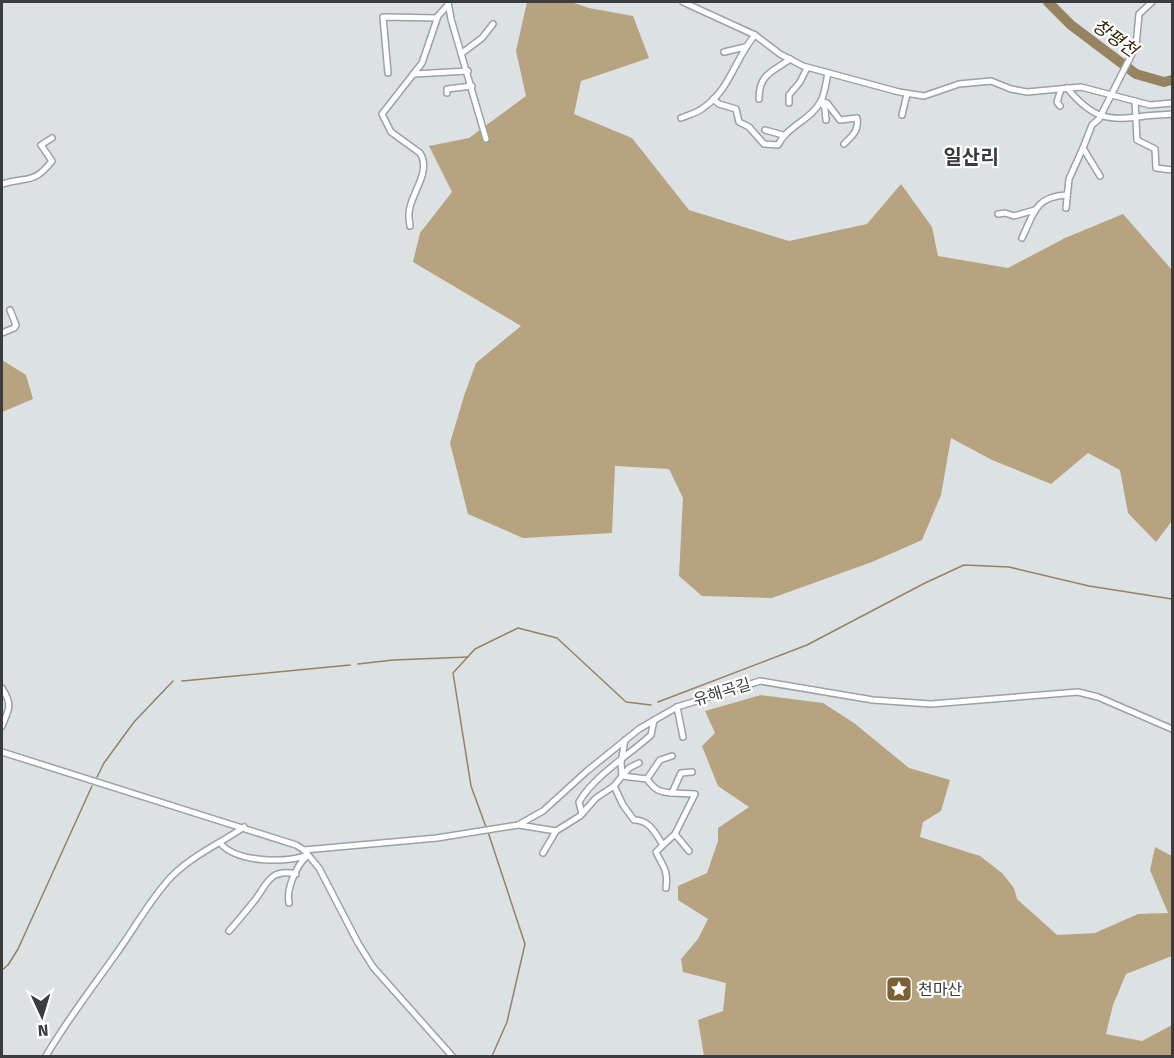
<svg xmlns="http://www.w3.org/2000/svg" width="1174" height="1058" font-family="'Fira Sans','Noto Sans KR',sans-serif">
<rect width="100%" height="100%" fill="#dce1e4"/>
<g fill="#b7a37f">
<path d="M527,2h44l18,6 44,8 16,42 -68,23 -7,33 58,24 57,72 100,31 78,-17 34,-40 31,43 6,29 70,12 57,-30 58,-24 49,56v251l-16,21 -28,-29 -8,-43 -32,-17 -37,31 -59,-24 -41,-22 -10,57 -19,45 -50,22 -100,36 -70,-2 -23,-20 4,-78 -14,-29 -54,-3 -3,67 -89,5 -55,-24 -18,-71 14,-47 12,-33 45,-37 -108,-64 7,-29 32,-41 -23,-46 40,-8 57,-42 -10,-45z"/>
<path d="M2,360l24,15 7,24 -31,13z"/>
<path d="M761,695l62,8 31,20 55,45 41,12 -9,31 -18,11 -3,15 60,19 22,17 12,15 3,11 40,36 38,-2 43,-19 30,-1 -18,-43 5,-23 17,9v100l-46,18 -13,31 -7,29 36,7 30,-16v31h-468l-6,-36 25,-9 3,-28 -43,-11 -2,-13 17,-20 10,-20 -30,-19v-14l29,-13 11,-32v-13l31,-21 -31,-21 -16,-40 13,-13 -10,-22z"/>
</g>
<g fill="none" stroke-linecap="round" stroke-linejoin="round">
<g stroke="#968360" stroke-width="1.5">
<path d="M358,664l35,-4 75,-3"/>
<path d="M182,681l168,-16"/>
<path d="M658,702l149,-57 118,-62 39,-18 45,2 80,19 83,13"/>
<path d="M97,777l7,-14 30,-41 39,-41"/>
<path d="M486,827l-15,-41 -18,-113 22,-24 43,-21 39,10 69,64 25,3"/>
<path d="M488,832l37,112 -18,78 -15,34"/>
<path d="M2,970l6,-5 10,-16 74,-163"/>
</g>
<path stroke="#968360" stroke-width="10" d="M1048,2l23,23 65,49 28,8 8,-2"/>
<defs>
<g id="street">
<path d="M448,2l3,17 35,120"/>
<path d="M683,2l72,33 25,19 23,12 96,26 25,4 35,-12 32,-3 20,8 16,3 54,-5 69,18 22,-2"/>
<path d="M724,52l21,-5"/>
<path d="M462,53l20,-15 11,-14"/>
<path d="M388,73l-5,-56 54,1"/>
<path d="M414,74l54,-3"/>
<path d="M1067,88c25,30 40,34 78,28 9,-1 18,-1 27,-2"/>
<path d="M447,93v-4l25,-3"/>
<path d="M713,99l6,5 17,5 3,13 10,5 15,17 14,1c9,-19 33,-25 43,-44 4,-8 5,-19 7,-28"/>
<path d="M759,99c0,-26 14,-27 31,-40"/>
<path d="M821,101l6,2 13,17 17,-2c2,13 -5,18 -13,26"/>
<path d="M821,101l4,8 1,11"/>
<path d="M1135,101l2,39 18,9 1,19 16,2"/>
<path d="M789,103v-8l11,-13 7,-14"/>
<path d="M1060,106l-3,-4 4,-13"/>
<path d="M902,115l5,-21"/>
<path d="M681,118c7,-3 16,-5 22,-10 27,-18 32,-50 52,-73"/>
<path d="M765,130l18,5"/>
<path d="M1100,176l-17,-28 9,-23 7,-6 37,-73 3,-32 13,-12"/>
<path d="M2,184c26,-8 31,1 50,-23l-11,-16 11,-7"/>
<path d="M1066,208l3,-29 14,-31"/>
<path d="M998,214l7,-1 9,3 21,-6"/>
<path d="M410,226c-1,-6 -2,-13 0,-19 4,-17 21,-37 10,-54l-29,-21 -9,-18 40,-51 16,-47 9,-10"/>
<path d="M1022,238c12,-25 13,-41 44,-43"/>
<path d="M2,333l12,-5 2,-3 -6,-15"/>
<path d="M2,688c11,17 7,21 0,38"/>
<path d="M677,707l6,30"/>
<path d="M2,752l294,93 8,5 15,18 39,75 15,24 79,89"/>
<path d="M622,776l25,3 13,-19 12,-4"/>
<path d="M622,776l7,-8 10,-5"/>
<path d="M647,779c8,11 12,13 25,14l9,-20 11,-1"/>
<path d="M614,786l9,19 11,15c16,0 21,13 29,25l-7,7c8,16 12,18 10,36"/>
<path d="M582,814l-3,-12c16,-27 49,-46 72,-67l3,-15"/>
<path d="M519,825l37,6 24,-15 16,-18 18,-12 8,-10 -1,-13 4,-23"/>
<path d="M675,834l14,17"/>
<path d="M220,843c17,20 65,20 88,12"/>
<path d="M663,845l12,-11 20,-40 -23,-1"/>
<path d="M304,850l133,-12 81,-13 25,-14 44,-40 52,-42 38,-22 83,-26 113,19 58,4 147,-12 20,5 74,32"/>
<path d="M543,853l13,-22"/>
<path d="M289,903c-3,-14 7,-37 18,-47"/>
<path d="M229,931c9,-10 17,-20 26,-31 12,-16 15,-32 41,-26"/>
<path d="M46,1056c21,-36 46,-68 70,-102 19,-26 34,-55 56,-78 21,-21 49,-33 72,-49"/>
</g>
</defs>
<use href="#street" stroke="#9ca1a4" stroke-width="8"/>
<use href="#street" stroke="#fff" stroke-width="5"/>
</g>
<defs>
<symbol id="sight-square" viewBox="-11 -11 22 22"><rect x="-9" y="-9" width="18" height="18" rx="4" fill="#7a6233" stroke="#fff"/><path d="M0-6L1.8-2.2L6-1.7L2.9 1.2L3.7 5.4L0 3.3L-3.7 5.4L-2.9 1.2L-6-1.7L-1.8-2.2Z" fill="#fff"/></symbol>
</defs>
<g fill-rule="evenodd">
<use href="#sight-square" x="884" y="974" width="30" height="30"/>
</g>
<g text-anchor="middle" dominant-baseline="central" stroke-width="4.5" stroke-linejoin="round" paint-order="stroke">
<g font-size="16" fill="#3a3c3d" stroke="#fff">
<text transform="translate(722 692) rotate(-17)">유해곡길</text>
</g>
<g font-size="16" fill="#3a3c3d" stroke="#fff" text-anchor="start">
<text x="918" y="989">천마산</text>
</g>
<g font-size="18" font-style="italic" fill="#352606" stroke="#fff">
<text transform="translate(1115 38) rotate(36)">창평천</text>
</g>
<g font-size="20" font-weight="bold" fill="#3a3c3d" stroke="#fff">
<text x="971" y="157">일산리</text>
</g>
</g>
<rect width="1174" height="1058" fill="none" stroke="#3a3c3d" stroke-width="6"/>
<g transform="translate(42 1016) rotate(176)" stroke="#ffffff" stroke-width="4.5" paint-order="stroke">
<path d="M0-4.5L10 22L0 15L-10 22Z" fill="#3a3c3d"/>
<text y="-9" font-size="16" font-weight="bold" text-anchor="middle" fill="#3a3c3d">N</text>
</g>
</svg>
